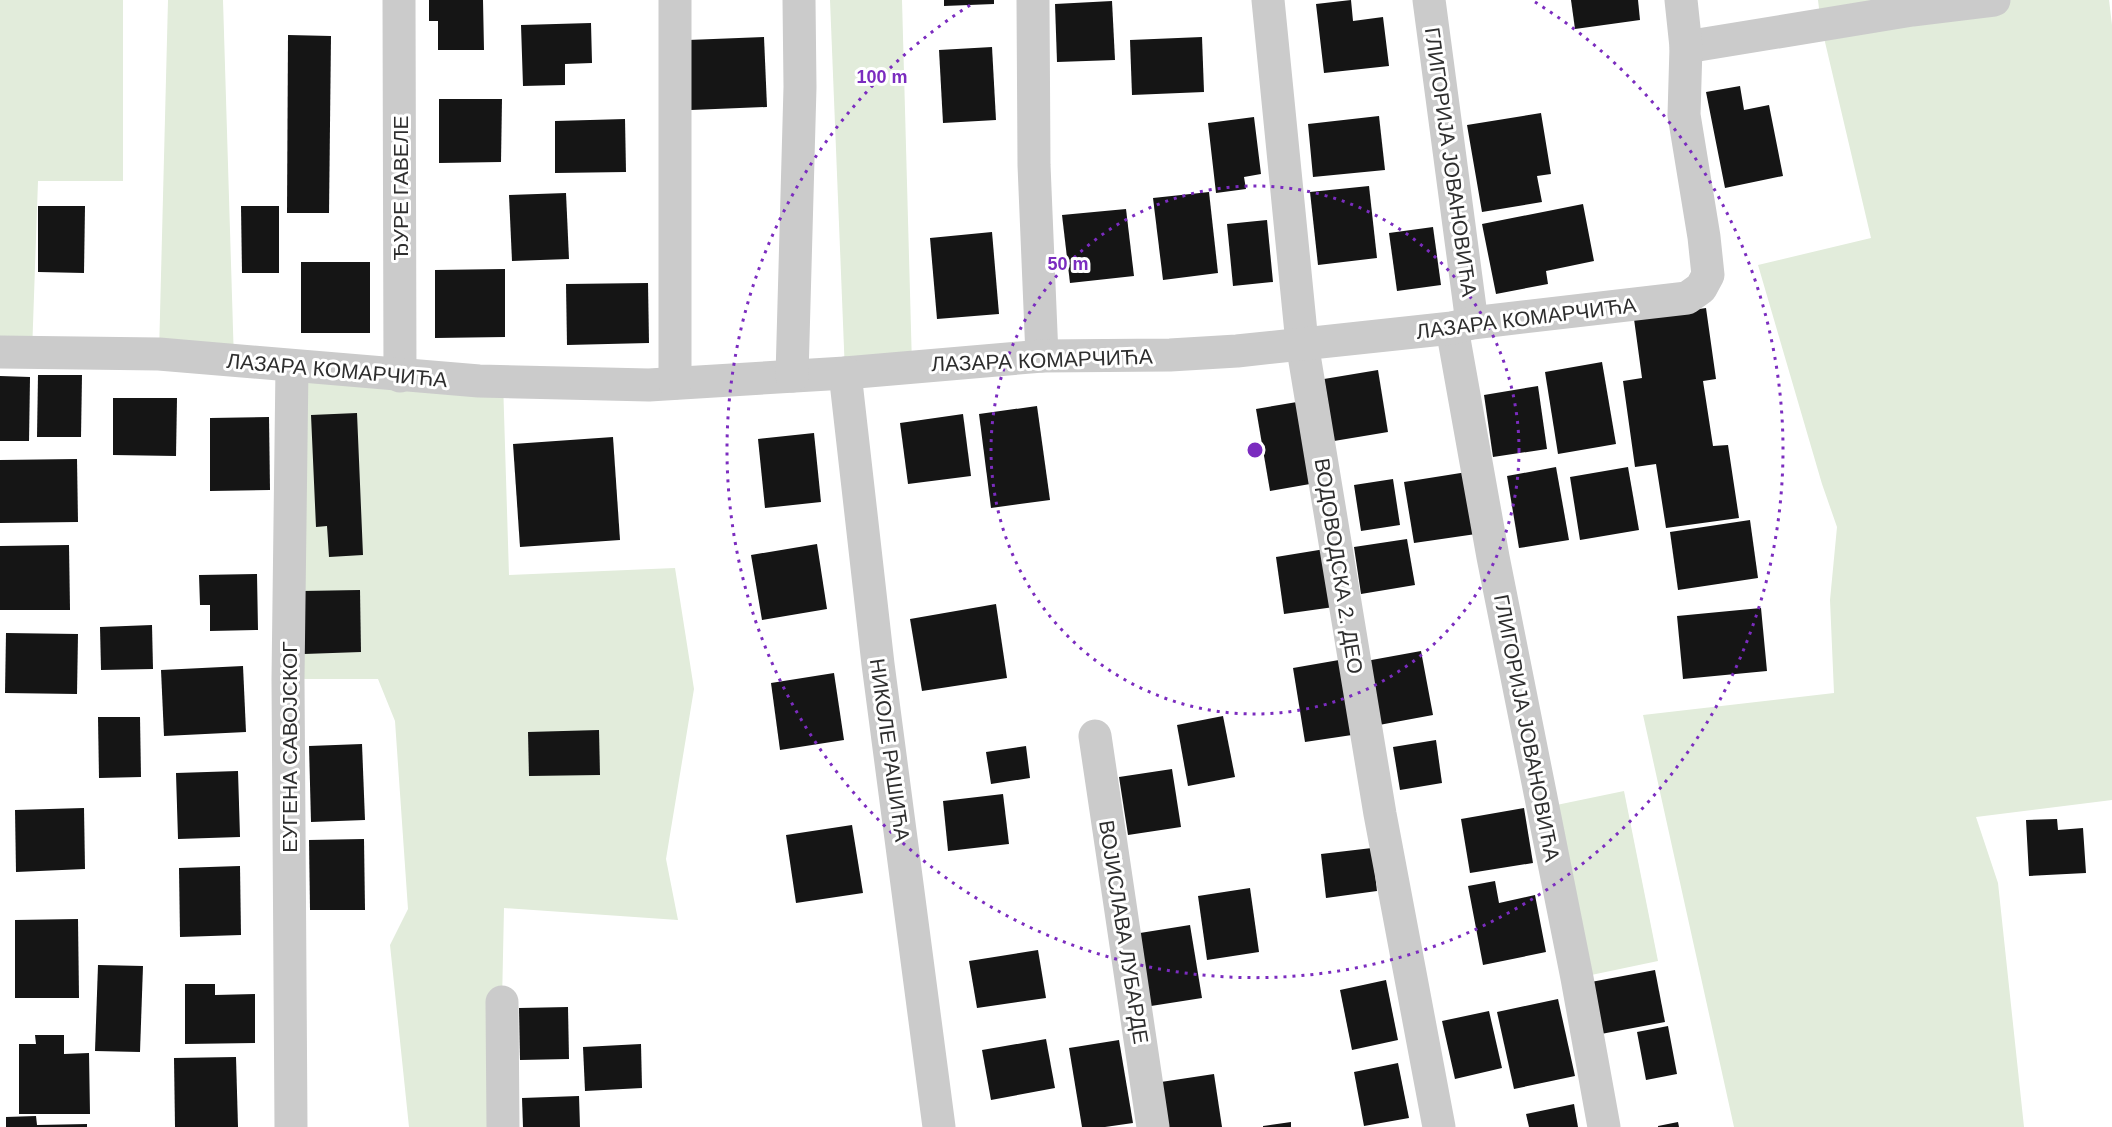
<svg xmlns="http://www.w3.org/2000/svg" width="2112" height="1127" font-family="Helvetica,sans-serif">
<rect width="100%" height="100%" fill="#fff"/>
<g fill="#e2ecdb">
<path d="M0,0h123v181h-85l-6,172 -32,-1z"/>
<path d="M168,0h55l11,362 -75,-8z"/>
<path d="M830,0h72l10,366 -67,7z"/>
<path d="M1818,0h291l3,25v775l-136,17 22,66 26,244h-290l-91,-412 191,-22 -4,-93 7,-73 -15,-43 -64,-219 113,-27 -50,-213z"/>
<path d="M292,366l211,15 6,194 166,-7 19,121 -28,170 12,61 -174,-12 -2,94 2,125h-95l-19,-182 18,-36 -13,-188 -17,-42h-90z"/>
<path d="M1624,791l34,170 -81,17 -35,-170z"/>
</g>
<g fill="#151515">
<path d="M429,0h54l1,50h-46v-29h-9z"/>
<path d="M944,0h50v4l-50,2z"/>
<path d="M1351,0l2,21 30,-4 6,49 -65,7 -8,-69z"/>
<path d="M1571,0h67l2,20 -65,9z"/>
<path d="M1112,1l3,59 -58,2 -2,-58z"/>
<path d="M591,23l1,40 -27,1v21l-42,1 -2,-61z"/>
<path d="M288,35l43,1 -2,177h-42z"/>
<path d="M764,37l3,70 -76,3 -3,-70z"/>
<path d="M1202,37l2,55 -72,3 -2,-55z"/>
<path d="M992,47l4,73 -53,3 -4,-73z"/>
<path d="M1740,86l4,24 25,-5 14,71 -58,12 -19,-96z"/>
<path d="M439,99h63l-1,63 -62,1z"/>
<path d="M1541,113l10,61 -14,2 5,26 -60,10 -15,-87z"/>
<path d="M1379,116l6,54 -72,7 -5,-53z"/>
<path d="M1254,117l7,57 -17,3 2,12 -30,4 -8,-70z"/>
<path d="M625,119l1,53 -71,1v-52z"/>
<path d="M1369,186l8,72 -59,7 -8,-73z"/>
<path d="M1209,192l9,81 -55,7 -10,-82z"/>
<path d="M566,193l3,66 -57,2 -3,-66z"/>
<path d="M1583,204l11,57 -48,10 2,13 -52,10 -14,-70z"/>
<path d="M38,206h47l-1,67 -46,-1z"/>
<path d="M241,206h38v67h-37z"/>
<path d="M1126,209l8,67 -64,7 -8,-68z"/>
<path d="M1267,220l6,62 -40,4 -6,-62z"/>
<path d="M1433,227l8,58 -44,6 -8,-58z"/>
<path d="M992,232l7,82 -62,5 -7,-81z"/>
<rect x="301" y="262" width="69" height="71"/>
<path d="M505,269v68l-70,1v-68z"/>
<path d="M648,283l1,60 -82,2 -1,-61z"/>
<path d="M1706,308l10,71 -13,2 10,65 15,-1 11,73 -73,10 -10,-64 -21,3 -12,-86 19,-3 -8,-59z"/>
<path d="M1602,362l14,82 -58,10 -13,-82z"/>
<path d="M1378,370l10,62 -54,9 -10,-62z"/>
<path d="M38,375h44l-1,62h-44z"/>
<path d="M0,376l30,1 -1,64h-29z"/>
<path d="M1538,386l9,63 -54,8 -9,-62z"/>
<path d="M113,398h64l-1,58 -63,-1z"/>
<path d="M1297,402l13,82 -40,7 -14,-82z"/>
<path d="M1037,406l13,94 -59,8 -12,-94z"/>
<path d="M357,413l6,142 -34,2 -2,-31 -11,1 -5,-112z"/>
<path d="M963,414l8,62 -63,8 -8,-61z"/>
<path d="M269,417l1,73 -60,1v-73z"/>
<path d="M814,433l7,69 -56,6 -7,-69z"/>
<path d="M613,437l7,103 -100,7 -7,-103z"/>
<path d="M77,459l1,63 -78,1v-63z"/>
<path d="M1556,467l13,73 -50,8 -12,-72z"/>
<path d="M1628,467l11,63 -59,10 -10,-63z"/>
<path d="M1467,472l9,62 -62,9 -10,-61z"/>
<path d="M1393,479l7,46 -39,6 -7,-46z"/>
<path d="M1750,520l8,58 -80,12 -8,-58z"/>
<path d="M1407,539l8,46 -54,9 -7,-47z"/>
<path d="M817,544l10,65 -65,11 -11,-65z"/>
<path d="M69,545l1,65h-70v-64z"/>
<path d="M1325,549l9,58 -50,7 -8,-57z"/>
<path d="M257,574l1,56 -48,1v-26h-10l-1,-30z"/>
<path d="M360,590l1,62 -57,2 -2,-63z"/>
<path d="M996,604l11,74 -85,13 -12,-72z"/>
<path d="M1761,608l6,63 -84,8 -6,-63z"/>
<path d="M152,625l1,44 -52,1 -1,-43z"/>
<path d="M6,633l72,1 -1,60 -72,-1z"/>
<path d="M1421,651l12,64 -54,10 -13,-64z"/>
<path d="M1339,660l13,75 -47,7 -12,-74z"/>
<path d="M243,666l3,66 -82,4 -3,-66z"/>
<path d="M834,673l10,67 -64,10 -9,-67z"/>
<path d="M1223,716l12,61 -47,9 -11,-61z"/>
<path d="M98,717h42l1,60 -42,1z"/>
<path d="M599,730l1,45 -71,1 -1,-44z"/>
<path d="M1436,740l6,43 -42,7 -7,-43z"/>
<path d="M362,744l3,76 -54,2 -2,-76z"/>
<path d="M1026,746l4,32 -39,6 -5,-32z"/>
<path d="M1172,769l9,58 -53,8 -9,-58z"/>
<path d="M238,771l2,66 -62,2 -2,-66z"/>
<path d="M1003,794l6,50 -61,7 -5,-50z"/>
<path d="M84,808l1,61 -69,3 -1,-62z"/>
<path d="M1524,808l9,55 -63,10 -9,-54z"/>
<path d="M2057,819l1,11 25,-2 3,45 -57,3 -3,-56z"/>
<path d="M852,825l11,68 -67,10 -10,-68z"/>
<path d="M364,839l1,71h-55l-1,-70z"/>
<path d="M1372,848l5,43 -51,7 -5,-44z"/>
<path d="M240,866l1,69 -61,2 -1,-69z"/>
<path d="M1495,881l4,22 36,-8 11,57 -63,13 -15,-79z"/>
<path d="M1250,888l9,64 -52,8 -9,-64z"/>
<path d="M78,919l1,79h-64v-78z"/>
<path d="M1190,925l12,73 -51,8 -11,-73z"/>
<path d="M1038,950l8,48 -69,10 -8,-47z"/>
<path d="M98,965l45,1 -3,86 -45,-1z"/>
<path d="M1655,970l10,52 -64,12 -10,-52z"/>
<path d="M1386,980l12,60 -46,10 -12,-60z"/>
<path d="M185,984h30v11l40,-1v49l-70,1z"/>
<path d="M1558,999l17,77 -61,13 -17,-77z"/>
<path d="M568,1007l1,52 -49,1 -1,-52z"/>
<path d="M1489,1011l13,57 -47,11 -13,-58z"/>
<path d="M1668,1026l9,48 -31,6 -9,-48z"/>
<path d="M35,1035h29v19l25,-1 1,61h-71v-70h17z"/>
<path d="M1046,1039l9,49 -64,12 -9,-50z"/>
<path d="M1119,1040l14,83 -28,4h-23l-13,-79z"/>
<path d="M641,1044l1,44 -57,3 -2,-44z"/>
<path d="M236,1057l2,70h-63l-1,-69z"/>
<path d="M1398,1063l11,55 -45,8 -10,-54z"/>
<path d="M1214,1074l8,53h-54l-7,-45z"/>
<path d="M579,1096l1,31h-57l-1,-29z"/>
<path d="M1574,1104l4,23h-49l-3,-13z"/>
<path d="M36,1116l1,9 50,-1v3h-81v-10z"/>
<path d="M1291,1122v5h-28v-1z"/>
<path d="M1678,1122l1,5h-21v-1z"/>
</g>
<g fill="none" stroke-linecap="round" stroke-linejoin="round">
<g stroke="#cbcbcb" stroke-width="33">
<path d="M399,0l1,376"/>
<path d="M1033,0l1,165 8,191"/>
<path d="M1268,0l34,343 78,471 59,313"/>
<path d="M1429,0l43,323"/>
<path d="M1686,47l226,-37 82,-10"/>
<path d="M1452,328l41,229 84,421 27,149"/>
<path d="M0,352l159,2 320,27 170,4 196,-12 197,-17 128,-1 67,-4 215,-23 20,-5 215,-25 14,-10 7,-13 -4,-38 -20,-122 2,-68 -5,-47"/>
<path d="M845,373l33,291 61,463"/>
<path d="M792,376l8,-289 -1,-87"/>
<path d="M675,383v-383"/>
<path d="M1095,736l58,391"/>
<path d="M502,1002l1,125"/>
<path d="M291,1127l-3,-448 4,-313"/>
</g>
</g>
<g fill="none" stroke="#7b2cbf" stroke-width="3" stroke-dasharray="3 6">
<circle cx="1255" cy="450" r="264"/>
<path d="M1535 2A528 528 0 1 1 975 2"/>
</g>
<g text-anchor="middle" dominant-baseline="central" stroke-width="6" stroke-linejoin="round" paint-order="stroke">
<g font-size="21" fill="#2e2e2e" stroke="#fff">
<text transform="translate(1451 162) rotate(82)">ГЛИГОРИЈА ЈОВАНОВИЋА</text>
<text transform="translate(400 188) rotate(-90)">ЂУРЕ ГАВЕЛЕ</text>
<text transform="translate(1526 318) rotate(-7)">ЛАЗАРА КОМАРЧИЋА</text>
<text transform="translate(1042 360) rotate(-2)">ЛАЗАРА КОМАРЧИЋА</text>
<text transform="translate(337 370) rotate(5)">ЛАЗАРА КОМАРЧИЋА</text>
<text transform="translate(1339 566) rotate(81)">ВОДОВОДСКА 2. ДЕО</text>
<text transform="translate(1527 728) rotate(79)">ГЛИГОРИЈА ЈОВАНОВИЋА</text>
<text transform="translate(289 747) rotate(-90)">ЕУГЕНА САВОЈСКОГ</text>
<text transform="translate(890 750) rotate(82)">НИКОЛЕ РАШИЋА</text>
<text transform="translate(1124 932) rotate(81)">ВОЈИСЛАВА ЛУБАРДЕ</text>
</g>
</g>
<circle cx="1255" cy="450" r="9" fill="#7b2cbf" stroke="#fff" stroke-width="3"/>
<g font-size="18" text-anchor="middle" font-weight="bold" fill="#7b2cbf" stroke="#fff" stroke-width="6" stroke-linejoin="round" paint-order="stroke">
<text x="882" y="83">100 m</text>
<text x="1068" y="270">50 m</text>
</g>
</svg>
